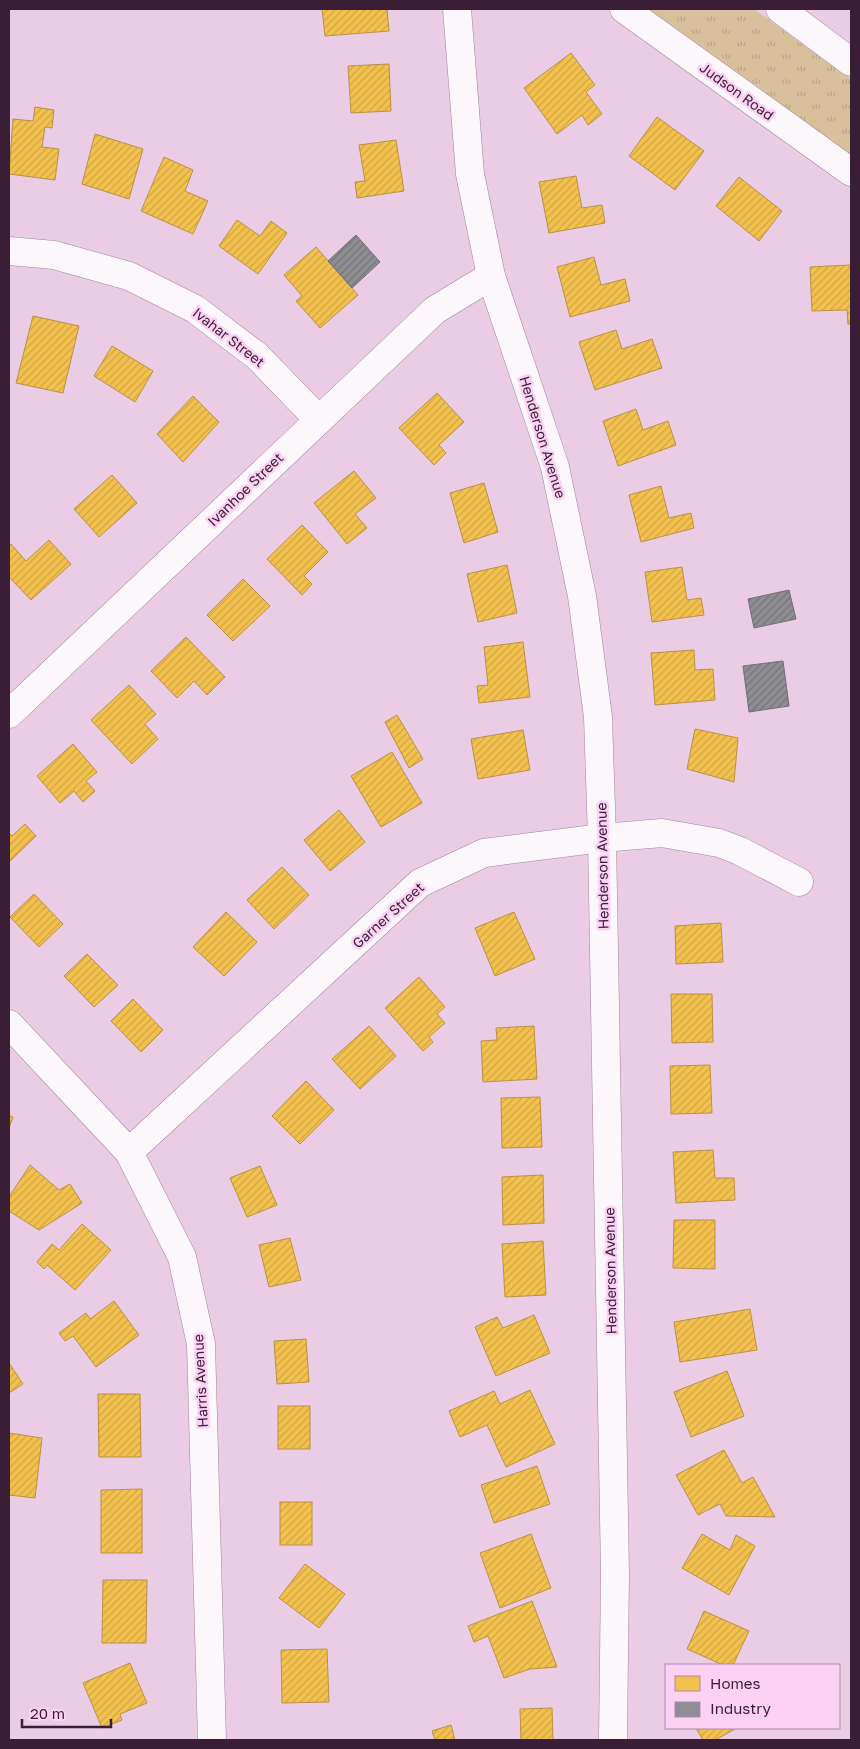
<svg xmlns="http://www.w3.org/2000/svg" width="860" height="1749" font-family="'Golos Text',sans-serif">
<defs>
<pattern id="grass-tufts" width="24" height="20" patternUnits="userSpaceOnUse" patternTransform="scale(1.25)"><rect width="24" height="20" fill="#dabf9d"/><path d="M3 7l-1-3M5 7V3M7 7l1-3M15 17l-1-3M17 17v-4M19 17l1-3" fill="none" stroke="#bca488"/></pattern>
<pattern id="homes-hatch" width="6" height="6" patternUnits="userSpaceOnUse" patternTransform="scale(1.25)"><rect width="6" height="6" fill="#f2c14e"/><path d="M-1 1l2-2M0 6l6-6M5 7l2-2" fill="none" stroke="#d0a545"/></pattern>
<pattern id="industry-hatch" width="6" height="6" patternUnits="userSpaceOnUse" patternTransform="scale(1.25)"><rect width="6" height="6" fill="#8d8d92"/><path d="M-1 1l2-2M0 6l6-6M5 7l2-2" fill="none" stroke="#747378"/></pattern>
</defs>
<rect width="100%" height="100%" fill="#eacce5"/>
<path fill="url(#grass-tufts)" d="M646,9h108l97,70v77z"/>
<g fill="url(#homes-hatch)" stroke="#ba9046">
<path d="M322,9h65l2,22 -64,5z"/>
<path d="M571,53l24,32 -9,7 16,22 -14,11 -6,-10 -25,19 -33,-46z"/>
<path d="M389,64l2,47 -40,2 -3,-47z"/>
<path d="M35,107l19,3 -2,18 -7,-1 -3,20 17,2 -4,31 -46,-6 4,-55 20,2z"/>
<path d="M657,117l47,34 -29,39 -46,-34z"/>
<path d="M95,134l48,15 -14,50 -47,-15z"/>
<path d="M396,140l8,51 -47,7 -2,-16 10,-1 -6,-36z"/>
<path d="M164,157l29,13 -8,21 23,10 -15,33 -52,-23z"/>
<path d="M576,176l6,32 20,-3 3,18 -56,10 -10,-51z"/>
<path d="M739,177l43,34 -23,30 -43,-35z"/>
<path d="M237,220l23,16 11,-15 16,12 -29,41 -39,-28z"/>
<path d="M316,247l42,48 -38,33 -24,-27 6,-5 -18,-21z"/>
<path d="M594,257l7,28 24,-6 5,22 -60,16 -13,-50z"/>
<path d="M851,265v59h-3l-1,-14 -35,1 -2,-44z"/>
<path d="M33,316l46,10 -16,67 -47,-10z"/>
<path d="M616,330l6,19 30,-10 10,29 -67,22 -16,-48z"/>
<path d="M112,346l41,25 -18,31 -41,-26z"/>
<path d="M437,393l27,29 -25,23 7,8 -12,12 -35,-37z"/>
<path d="M193,396l26,26 -36,40 -26,-28z"/>
<path d="M636,409l7,21 25,-9 8,24 -58,21 -15,-45z"/>
<path d="M354,471l22,27 -21,16 12,14 -20,16 -33,-41z"/>
<path d="M112,475l25,28 -38,34 -25,-28z"/>
<path d="M484,483l14,49 -34,11 -14,-50z"/>
<path d="M661,486l8,32 22,-5 3,15 -53,14 -12,-47z"/>
<path d="M302,525l26,27 -24,24 8,8 -10,11 -35,-36z"/>
<path d="M49,540l22,24 -40,36 -22,-23v-31l2,-2 15,17z"/>
<path d="M507,565l10,48 -39,9 -11,-48z"/>
<path d="M682,567l5,33 14,-2 3,17 -52,7 -7,-50z"/>
<path d="M243,579l27,27 -37,35 -26,-26z"/>
<path d="M186,637l39,40 -18,18 -13,-14 -17,17 -26,-27z"/>
<path d="M523,642l7,55 -51,6 -2,-17 11,-1 -4,-38z"/>
<path d="M694,650l1,20 18,-1 2,31 -60,5 -4,-52z"/>
<path d="M129,685l27,29 -11,10 13,15 -26,25 -41,-44z"/>
<path d="M397,715l26,44 -14,9 -24,-46z"/>
<path d="M695,729l43,9 -4,44 -47,-13z"/>
<path d="M523,730l7,40 -52,9 -7,-40z"/>
<path d="M73,744l24,28 -11,9 9,10 -12,11 -9,-11 -14,12 -23,-27z"/>
<path d="M392,752l30,51 -41,24 -30,-51z"/>
<path d="M339,810l26,32 -35,29 -26,-31z"/>
<path d="M25,824l11,12 -27,26v-29l3,3z"/>
<path d="M282,867l27,28 -35,34 -27,-29z"/>
<path d="M34,894l29,30 -24,23 -29,-30z"/>
<path d="M226,912l31,30 -33,34 -31,-29z"/>
<path d="M514,912l21,47 -40,17 -20,-48z"/>
<path d="M721,923l2,39 -47,2 -1,-38z"/>
<path d="M87,954l31,31 -24,22 -30,-31z"/>
<path d="M419,977l26,30 -8,7 8,9 -16,14 4,5 -10,9 -38,-43z"/>
<path d="M671,994h41l1,48 -41,1z"/>
<path d="M133,999l30,31 -22,22 -30,-31z"/>
<path d="M369,1026l27,30 -36,33 -28,-30z"/>
<path d="M534,1026l3,53 -54,3 -2,-41 16,-1 -1,-12z"/>
<path d="M710,1065l2,48 -41,1 -1,-48z"/>
<path d="M306,1081l28,29 -34,34 -28,-28z"/>
<path d="M540,1097l2,50 -40,1 -1,-50z"/>
<path d="M9,1116l4,1 -4,11z"/>
<path d="M713,1150l2,28h19l1,22 -59,3 -3,-51z"/>
<path d="M30,1165l29,25 11,-6 12,19 -43,27 -30,-19v-14z"/>
<path d="M260,1166l17,39 -30,12 -17,-39z"/>
<path d="M543,1175l1,48 -41,2 -1,-48z"/>
<path d="M674,1220h41v49l-42,-1z"/>
<path d="M82,1224l29,26 -36,40 -28,-25 -3,4 -7,-7 15,-18 7,6z"/>
<path d="M290,1238l11,42 -32,7 -10,-42z"/>
<path d="M543,1241l3,54 -41,2 -3,-53z"/>
<path d="M114,1301l25,34 -43,32 -23,-31 -8,5 -6,-8 27,-20 4,6z"/>
<path d="M750,1309l7,41 -77,12 -6,-40z"/>
<path d="M534,1315l16,38 -54,23 -21,-49 22,-10 6,11z"/>
<path d="M306,1339l3,43 -32,2 -3,-43z"/>
<path d="M9,1363l14,21 -14,9z"/>
<path d="M727,1371l17,45 -53,21 -17,-45z"/>
<path d="M530,1390l25,54 -49,23 -19,-42 -27,12 -11,-26 45,-20 6,13z"/>
<path d="M98,1394h42l1,63h-42z"/>
<rect x="278" y="1406" width="32" height="43"/>
<path d="M9,1433l33,5 -7,60 -26,-3z"/>
<path d="M724,1450l18,33 11,-6 22,40 -49,-1 -6,-12 -22,11 -22,-40z"/>
<path d="M537,1466l13,38 -56,19 -13,-38z"/>
<path d="M142,1489v64h-41v-63z"/>
<rect x="280" y="1502" width="32" height="43"/>
<path d="M531,1534l20,54 -51,20 -20,-55z"/>
<path d="M702,1534l28,16 6,-15 19,11 -26,49 -47,-27z"/>
<path d="M305,1564l40,30 -26,34 -40,-30z"/>
<path d="M103,1580h44l-1,63h-44z"/>
<path d="M532,1601l25,66 -27,2 -26,9 -16,-42 -14,6 -6,-16z"/>
<path d="M704,1611l45,20 -16,34h-10l-36,-16z"/>
<path d="M327,1649l2,53 -47,1 -1,-53z"/>
<path d="M130,1663l17,40 -27,11 2,6 -20,8 -19,-45z"/>
<path d="M552,1708l1,32h-32l-1,-31z"/>
<path d="M451,1725l4,15h-20l-3,-9z"/>
<path d="M696,1728h41l-22,12h-12z"/>
</g>
<g fill="url(#industry-hatch)" stroke="#746c76">
<path d="M356,235l24,27 -28,26 -24,-27z"/>
<path d="M789,590l7,29 -42,9 -6,-29z"/>
<path d="M783,661l6,45 -40,6 -6,-46z"/>
</g>
<g fill="none" stroke-linecap="round" stroke-linejoin="round">
<defs>
<g id="minor">
<path d="M457,9l13,165 21,102 64,191 27,129 16,121 4,121 13,736 -2,166"/>
<path d="M9,251l45,4 75,21 66,33 62,47 61,63"/>
<path d="M9,714l426,-404 56,-34"/>
<path d="M9,1024l120,128 53,105 19,87 11,396"/>
<path d="M129,1152l291,-269 64,-30 118,-15 60,-5 57,10 21,8 59,31"/>
</g>
<g id="tertiary">
<path d="M624,9l227,163"/>
<path d="M780,9l71,53"/>
</g>
</defs>
<use href="#minor" stroke="#9f869a" stroke-width="29"/>
<use href="#tertiary" stroke="#9f869a" stroke-width="29"/>
<use href="#minor" stroke="#fcf7fb" stroke-width="28"/>
<use href="#tertiary" stroke="#fcf7fb" stroke-width="28"/>
</g>
<g text-anchor="middle" dominant-baseline="central" stroke-width="5" stroke-linejoin="round" paint-order="stroke">
<g font-size="14" fill="#391e35" stroke="#fcd1f4">
<text transform="translate(737 91) rotate(36)">Judson Road</text>
<text transform="translate(229 337) rotate(38)">Ivahar Street</text>
<text transform="translate(543 437) rotate(73)">Henderson Avenue</text>
<text transform="translate(245 489) rotate(-44)">Ivanhoe Street</text>
<text transform="translate(602 866) rotate(-91)">Henderson Avenue</text>
<text transform="translate(388 915) rotate(-42)">Garner Street</text>
<text transform="translate(610 1271) rotate(-91)">Henderson Avenue</text>
<text transform="translate(200 1381) rotate(-93)">Harris Avenue</text>
</g>
</g>
<rect width="860" height="1749" fill="none" stroke="#391e35" stroke-width="20"/>
<rect x="665" y="1664" width="175" height="65" fill="#fcd1f4" stroke="#ae89a8"/>
<rect x="675" y="1676" width="25" height="15" fill="#f2c14e" stroke="#ae89a8"/>
<text x="710" y="1689" font-size="15" fill="#391e35">Homes</text>
<rect x="675" y="1702" width="25" height="15" fill="#8d8d92" stroke="#ae89a8"/>
<text x="710" y="1714" font-size="15" fill="#391e35">Industry</text>
<path d="M22 1719v8h89v-8" fill="none" stroke="#391e35" stroke-width="2.5"/>
<text x="30" y="1719" font-size="15" fill="#391e35" stroke="#fcd1f4" stroke-width="4" paint-order="stroke">20 m</text>
</svg>
